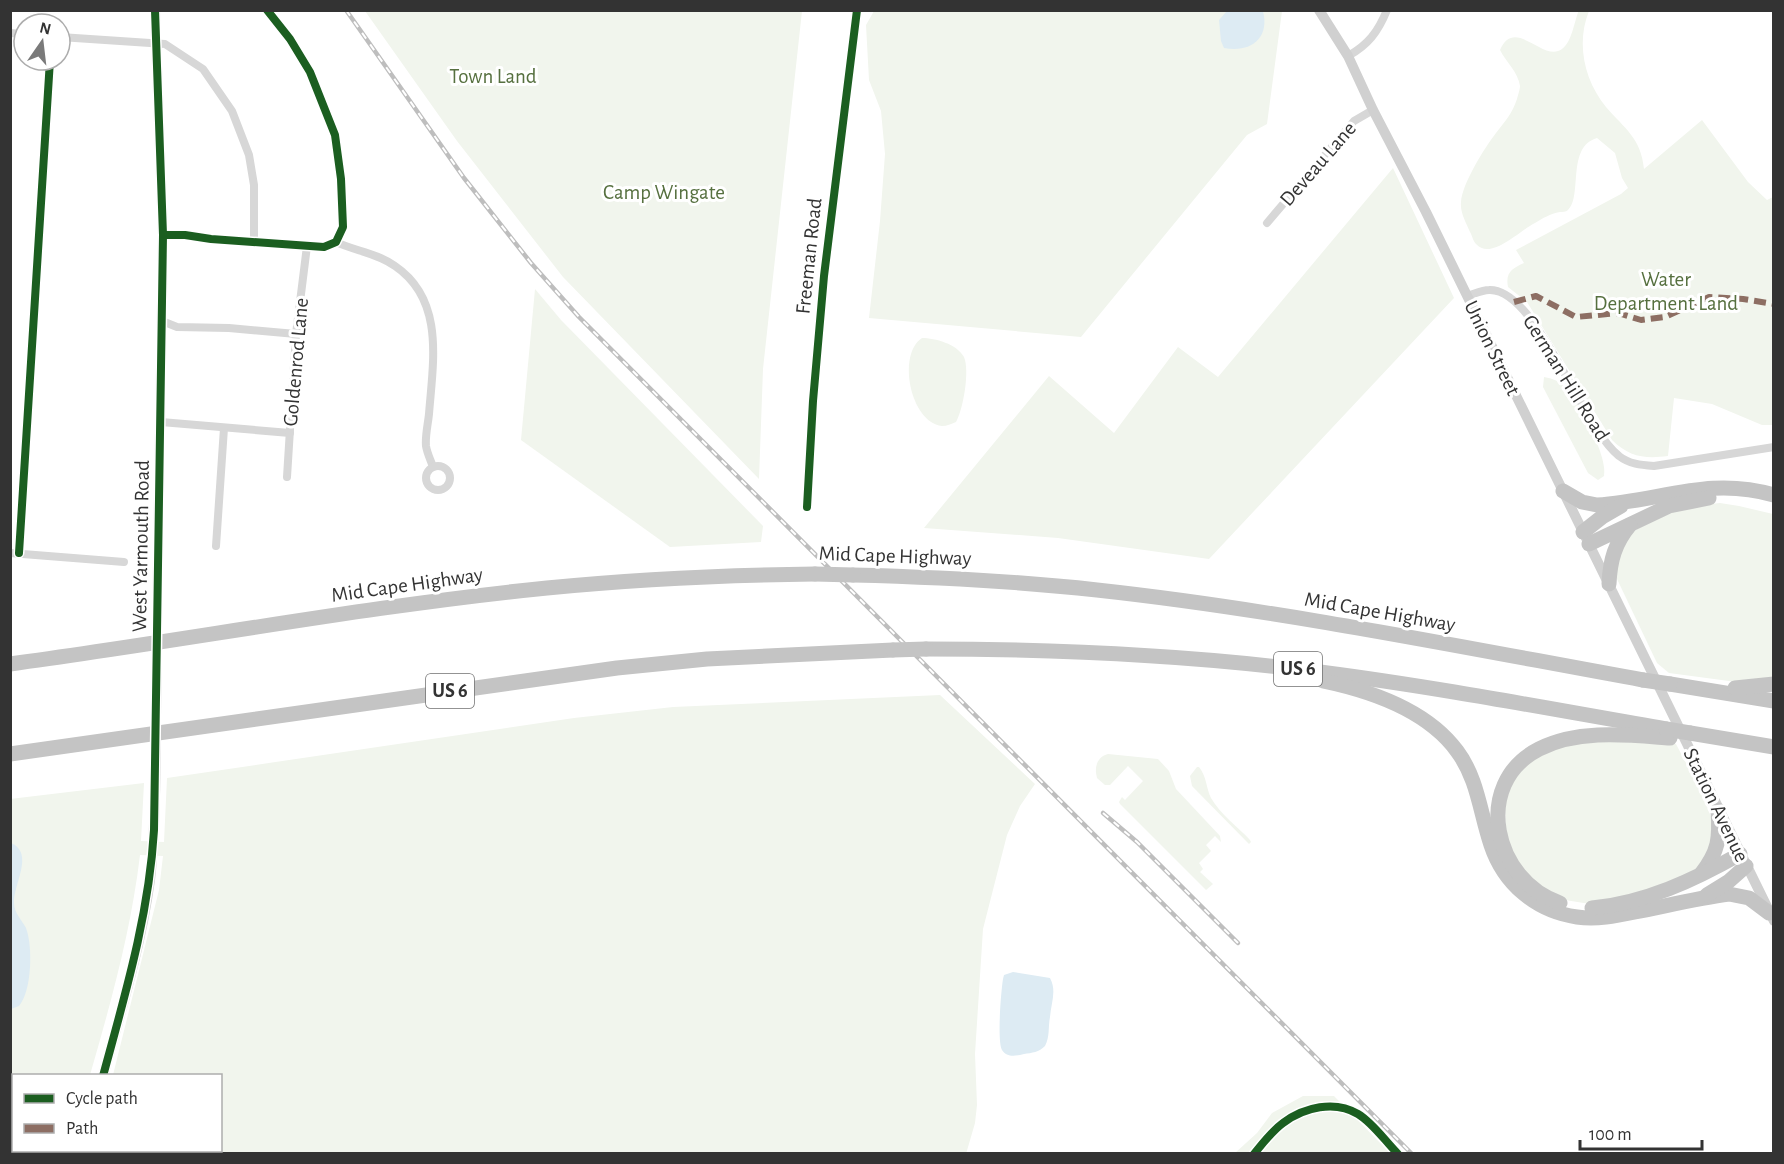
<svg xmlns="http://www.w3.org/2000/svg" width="1784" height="1164" font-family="'Alegreya Sans',sans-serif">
<rect width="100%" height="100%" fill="#fff"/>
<g fill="#f1f5ed">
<path d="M892,10l390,1 -15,113 -20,11 -166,202 -212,-19 11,-97 5,-67 -4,-43 -12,-31 -3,-55 8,-14z"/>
<path d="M1579,10l10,1c-13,32 -5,69 17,96 19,22 35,31 38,62l58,-49 46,62 19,18 6,-3v228h-11l-50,-21 -38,-6 -6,58c-23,3 -39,1 -56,-16l-85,-138 -19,-15c-3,-15 5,-19 16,-24l-8,-13 105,-56 7,-6 -6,-10 -7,-25 -18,-15c-31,9 -14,58 -29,72 -2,2 -6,2 -8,2 -10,2 -17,6 -25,11 -15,7 -44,38 -59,21 -3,-3 -4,-9 -6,-12 -4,-10 -10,-19 -9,-30 1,-18 24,-55 35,-69 9,-12 16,-19 21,-34 1,-4 3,-10 3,-13 -2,-14 -14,-24 -20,-36 15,-34 43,13 62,-1 10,-7 12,-27 17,-39z"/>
<path d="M365,11h437l-39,358 -4,110 -196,-202 -106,-136z"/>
<path d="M1393,168l61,130 -245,261 -151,-21 -134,-10 125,-152 65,57 64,-86 40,30z"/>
<path d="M535,289l26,31 202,206 -2,16 -91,5 -149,-107z"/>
<path d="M922,338c13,0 35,6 42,19 6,14 -1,53 -8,65 -5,2 -9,4 -14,4 -32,-4 -45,-72 -20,-88z"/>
<path d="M1544,377c6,1 13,3 17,7 16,12 48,74 43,92l-6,4 -10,-7 -45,-86z"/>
<path d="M1720,503l19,3 34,8v164l-29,5 -75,-10 -12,-10 -40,-84 -2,-11 14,-33 10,-7 31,-15 22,-7z"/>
<path d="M940,695l95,89 -15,22 -13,29 -24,94 -8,125 2,51 -2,18 -9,31h-796l-12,-3 62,-1v-74l-107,-1 46,-185 4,-34 -23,-1c-9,76 -29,147 -50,220l-76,1 -1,24 -3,-2v-299l134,-16 -3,58 23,1 3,-64 407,-60 99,-11z"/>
<path d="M1620,740l56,4c10,20 43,75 38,96 -3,10 -11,21 -16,30l-76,30 -32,4 -25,-4 -36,-20 -23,-36 -1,-46 9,-18 13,-18 43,-19z"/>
<path d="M1108,754l50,5 11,12 7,18 44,47 1,6 -6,-6 -9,9 5,6 -12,12 4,6 -3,3 13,12 -7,6 -86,-86 -1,-2 3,-5 3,3 18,-19 -15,-15 -18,19h-5l-8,-7c-3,-11 0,-21 11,-24z"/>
<path d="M1197,767h2c8,10 7,21 12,31 9,16 27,29 39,42l1,2 -2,2 -57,-58 -2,-10z"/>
<path d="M1303,1096h31l56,57h-155l22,-20 15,-20z"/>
</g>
<g fill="#ddebf3">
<path d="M1227,11h36c7,28 -13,42 -39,37l-3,-7 -2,-21z"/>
<path d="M11,843c24,10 2,42 3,60 0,10 8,17 12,25 7,18 6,63 -7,78l-8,3z"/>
<path d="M1013,972l37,6c7,13 1,25 0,39 -2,10 0,20 -5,29 -6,6 -13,7 -21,8 -8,2 -17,4 -22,-4 -5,-9 -1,-59 1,-71l1,-4z"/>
</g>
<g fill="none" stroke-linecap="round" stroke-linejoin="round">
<g stroke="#d7d7d7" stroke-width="8">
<path d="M10,33l14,1"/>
<path d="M60,37l105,7 38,25 29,42 17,44 5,30v57"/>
<path d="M1348,56c20,-11 30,-24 39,-46"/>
<path d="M1267,223l87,-102 19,-11"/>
<path d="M163,235h22l26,4 113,8 12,-5 7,-15 -2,-48 -6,-44 -25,-63 -20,-33 -23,-29"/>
<path d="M336,242c19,9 41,11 59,24 50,34 38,96 34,148 -1,10 -4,22 -3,32 1,7 5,15 7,21"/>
<path d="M1467,296c7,-2 15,-6 22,-6 48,-2 93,138 130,166 10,8 22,9 35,10l120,-19"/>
<path d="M162,321l15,6 52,1 67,6"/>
<path d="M161,422l129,11"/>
<circle cx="438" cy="478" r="12"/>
<path d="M287,477l9,-143 11,-88"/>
<path d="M807,507l6,-106 11,-125 33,-266"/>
<path d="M216,546l8,-118"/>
<path d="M10,553l114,9"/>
<path d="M19,553l31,-493"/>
</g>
<g stroke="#d0d0d0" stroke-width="10">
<path d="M155,10l8,225 -6,389"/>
<path d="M1319,10l29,46 25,54 53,102 348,709"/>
<path d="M156,715l1,-57"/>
<path d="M103,1076c18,-65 38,-130 47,-196 5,-43 5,-86 6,-128"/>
<path d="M122,1150l11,4"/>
<path d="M80,1154l1,-4"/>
</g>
<g stroke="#c4c4c4" stroke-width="15">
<path d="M1563,491l19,11 15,3c64,-4 111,-29 177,-10"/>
<path d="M1583,532l19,-15 19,-11"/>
<path d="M1589,544l80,-38 40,-8"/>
<path d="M853,575c81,2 163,6 244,15 183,20 364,57 546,90"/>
<path d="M1609,584c1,-24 6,-41 21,-59"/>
<path d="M926,649c131,0 264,6 394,23 116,15 231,37 346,57"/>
<path d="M10,664c179,-24 357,-58 537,-76 89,-9 178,-13 268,-14"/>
<path d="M1323,681c48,10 104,29 134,70 21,28 23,62 34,94 13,39 45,66 86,72 19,3 39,-1 58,-5 31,-6 63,-14 94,-18l20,4 20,15"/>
<path d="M1670,684l104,17"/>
<path d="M1735,688l39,-4"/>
<path d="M1690,733l84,14"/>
<path d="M10,754l607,-86 90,-9 186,-9"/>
<path d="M1701,874c18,-23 19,-36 17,-64"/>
<path d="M1707,895l21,-13 18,-16"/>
<path d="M1560,903c-66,-22 -89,-119 -21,-154 40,-20 89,-14 131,-11"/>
<path d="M1592,908c53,-5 102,-28 148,-54"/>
</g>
<defs>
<g id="rail">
<path d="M346,10l118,168 67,85 48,54 833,837"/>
<path d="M1103,813l34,29 101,101"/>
</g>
</defs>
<use href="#rail" stroke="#bebebe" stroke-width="4.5"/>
<use href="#rail" stroke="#fff" stroke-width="2" stroke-dasharray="7" stroke-linecap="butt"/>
<g stroke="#d0d0d0" stroke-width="10">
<path d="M157,658v-34"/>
<path d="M156,752v-37"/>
</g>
<g stroke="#c4c4c4" stroke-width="15">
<path d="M815,574l38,1"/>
<path d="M893,650l33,-1"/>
<path d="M1643,680l27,4"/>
<path d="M1666,729l24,4"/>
</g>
<path stroke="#8d6e63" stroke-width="6" stroke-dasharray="12 6" stroke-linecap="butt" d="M1514,302l22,-6 40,21 42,-4 23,7 24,-3 44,-20 34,2 31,5"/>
<defs>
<g id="cycleway">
<path d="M163,235h22l26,4 113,8 12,-5 7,-15 -2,-48 -6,-44 -25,-63 -20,-33 -23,-29"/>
<path d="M807,507l6,-106 11,-125 33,-266"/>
<path d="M19,553l31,-493"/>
<path d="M103,1076c22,-81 46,-161 51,-246l9,-595 -8,-225"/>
<path d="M1254,1154c9,-11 18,-23 29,-31 21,-16 52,-23 75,-9 15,9 27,27 40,40"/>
</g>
</defs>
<use href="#cycleway" stroke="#fff" stroke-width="11"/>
<use href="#cycleway" stroke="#1b5e20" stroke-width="8"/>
</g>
<g text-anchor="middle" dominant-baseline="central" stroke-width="6" stroke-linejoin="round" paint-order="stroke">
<g fill="#fff" stroke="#707070" stroke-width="1.5">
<rect x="1274" y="652" width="48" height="34" rx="4.5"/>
<rect x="426" y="674" width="48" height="34" rx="4.5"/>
</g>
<g font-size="20" font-weight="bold" fill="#333">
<text x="1298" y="669">US 6</text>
<text x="450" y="691">US 6</text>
</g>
<g font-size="21" fill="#56703f" stroke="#fff">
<text x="493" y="76">Town Land</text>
<text x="664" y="192">Camp Wingate</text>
<text x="1666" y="279">Water<tspan x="1666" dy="24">Department Land</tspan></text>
</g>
<g font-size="21" fill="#333" stroke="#fff">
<text transform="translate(1318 164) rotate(-49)">Deveau Lane</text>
<text transform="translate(809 256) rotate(-84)">Freeman Road</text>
<text transform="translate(1492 348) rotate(64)">Union Street</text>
<text transform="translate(296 362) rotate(-85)">Goldenrod Lane</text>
<text transform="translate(1566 378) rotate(58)">German Hill Road</text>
<text transform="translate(141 546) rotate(-89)">West Yarmouth Road</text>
<text transform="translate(895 556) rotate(2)">Mid Cape Highway</text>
<text transform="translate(407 585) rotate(-8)">Mid Cape Highway</text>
<text transform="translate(1380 612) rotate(10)">Mid Cape Highway</text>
<text transform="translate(1716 805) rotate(64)">Station Avenue</text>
</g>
</g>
<rect width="1784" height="1164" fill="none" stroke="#333333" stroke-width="24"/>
<rect x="12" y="1074" width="210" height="78" fill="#ffffff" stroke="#adadad" stroke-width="1.5"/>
<rect x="24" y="1094" width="30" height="9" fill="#1b5e20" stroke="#adadad" stroke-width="1.5"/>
<text x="66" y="1104" font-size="18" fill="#333333">Cycle path</text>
<rect x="24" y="1124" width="30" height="9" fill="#8d6e63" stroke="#adadad" stroke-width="1.5"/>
<text x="66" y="1134" font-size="18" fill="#333333">Path</text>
<g transform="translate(42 42) rotate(14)"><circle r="28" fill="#ffffff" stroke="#adadad" stroke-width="1.5"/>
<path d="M0-4.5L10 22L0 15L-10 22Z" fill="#7a7a7a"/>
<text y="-9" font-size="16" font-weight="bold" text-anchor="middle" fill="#333333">N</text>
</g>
<path d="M1580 1140v9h122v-9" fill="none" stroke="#333333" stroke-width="3"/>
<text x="1589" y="1140" font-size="18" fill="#333333" stroke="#ffffff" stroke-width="4.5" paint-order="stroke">100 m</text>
</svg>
